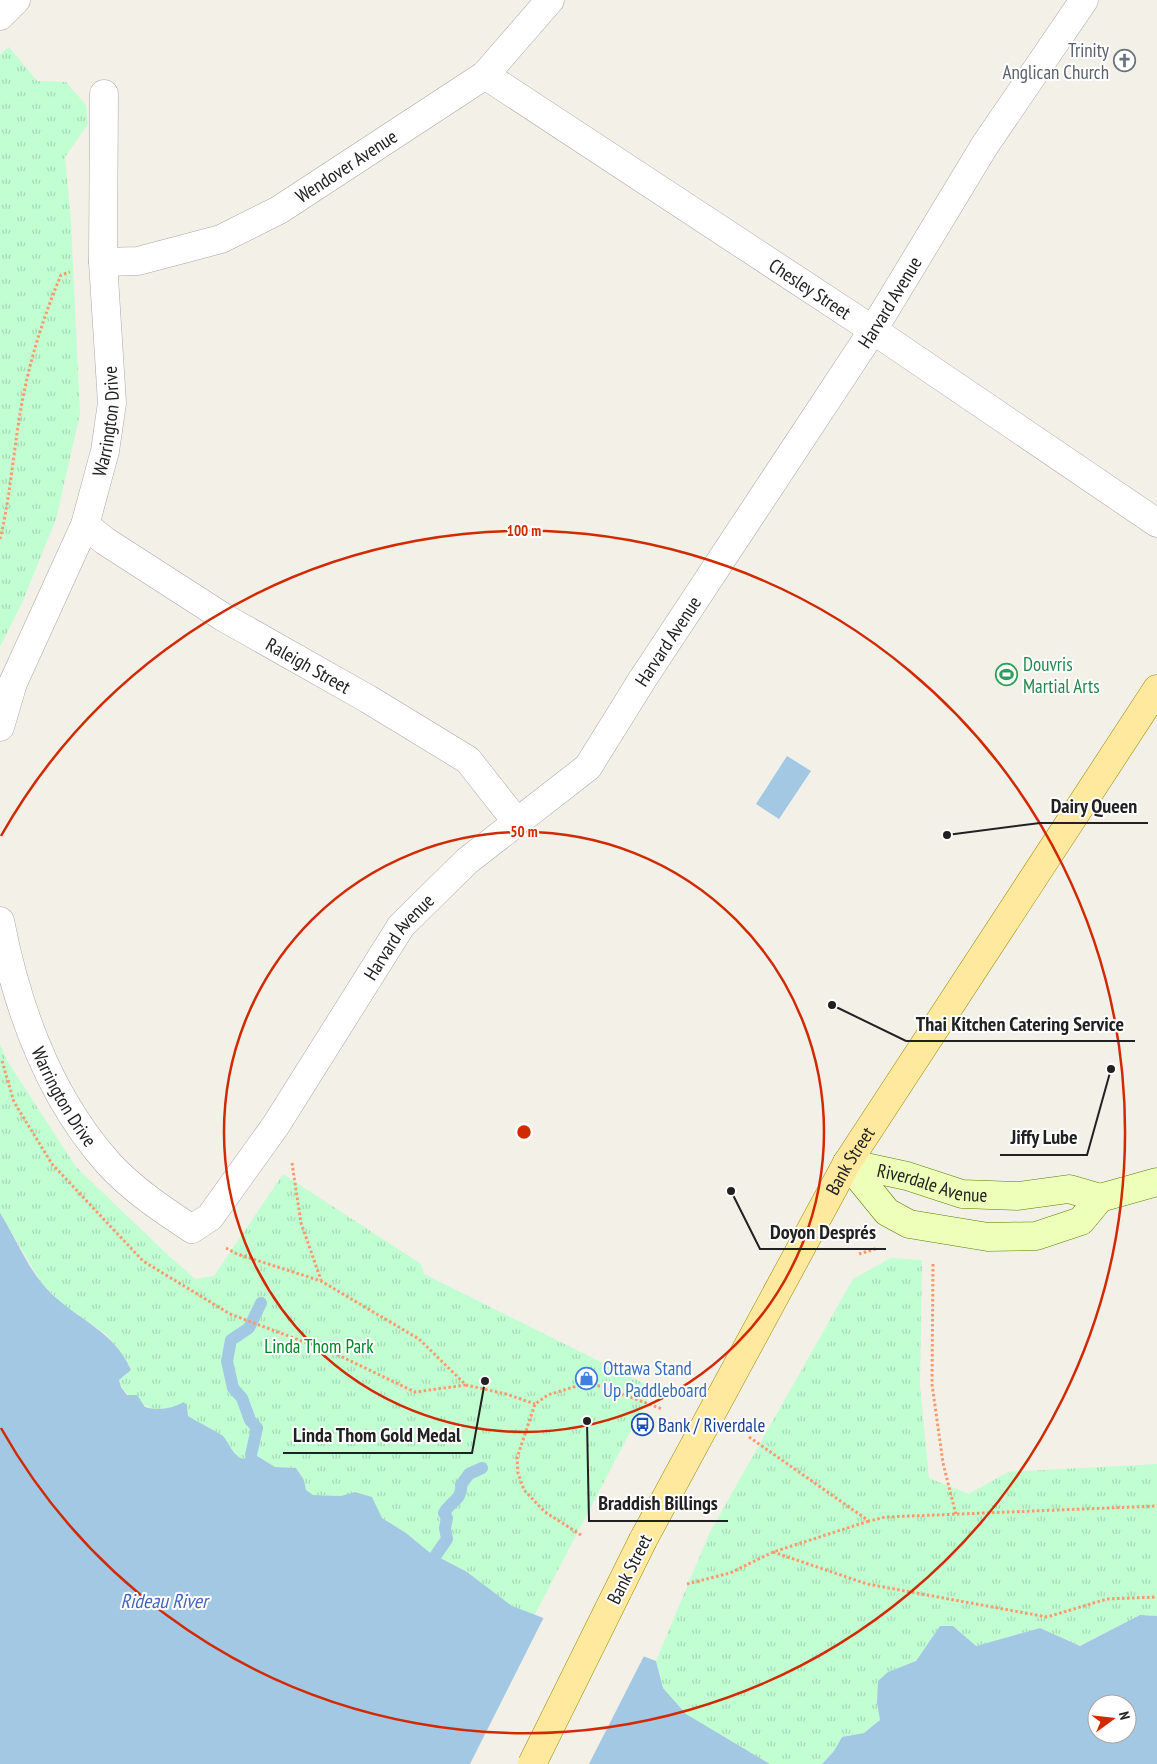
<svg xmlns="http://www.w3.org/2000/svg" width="1157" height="1764" font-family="'PT Sans Narrow',sans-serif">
<defs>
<pattern id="park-tufts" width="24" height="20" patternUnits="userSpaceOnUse" patternTransform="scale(1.25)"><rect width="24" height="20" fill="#c1fed2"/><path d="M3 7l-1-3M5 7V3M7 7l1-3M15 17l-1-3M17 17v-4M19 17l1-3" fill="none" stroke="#a6d9b4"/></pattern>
</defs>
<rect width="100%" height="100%" fill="#f2f0e7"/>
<g fill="url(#park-tufts)">
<path d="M9,47l28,34 29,1 20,23 2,19 -23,33 6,66 9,191 -24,105 -34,84 -22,44v-593z"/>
<path d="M0,1044l6,15 70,108 91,87 28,25 19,-3 69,-102 138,90 3,10 229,114 -119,228 -22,-10 -45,-34 -38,-20 -23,-19 -24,-15 -10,-21 -17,-5 -14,4 -28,-1 -7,-5 -2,-10 -8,-12 -21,-1 -21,-13 -11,5c-11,-4 -13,-15 -20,-23 -3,-3 -29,-16 -35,-20l-1,-10c-23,3 -30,8 -50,-5 -9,-6 -15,-11 -18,-21l12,-10 -4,-9 -20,-26 -46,-32 -20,-21 -41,-69z"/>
<path d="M891,1258l31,2 -2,126 9,92 40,16 39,-22 149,-8v152l-17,-1 -60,31 -40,-18 -64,18 -23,-20h-13l-24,35 -28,11 -11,31 3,17 -16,13 -22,4 -8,14 -12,13h-52l-84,-50 -23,-26 -7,-27 54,-129 143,-253z"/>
</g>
<g fill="#a3c8e3" fill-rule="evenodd">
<path d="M787,756l24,15 -32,48 -23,-15z"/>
<path d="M0,1213c14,22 25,49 41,69 27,35 72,45 90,88l-12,10 2,7 6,8h10l8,12c14,4 26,2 39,-5l3,4 1,10c6,4 32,17 35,20 7,8 9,19 20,23l11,-5 21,13 21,1 8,12 2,10 7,5 28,1 14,-4 17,5 10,21 24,15 23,19 38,20 45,34 144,55 7,27 23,26 84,50h-770z"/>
<path d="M1140,1615l17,1v148h-335l12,-13 8,-14 22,-4 16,-13 -3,-17 1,-22 10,-9 28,-11 24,-35h13l23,20 64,-18 40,18zM1097,1704h30v30h-30z"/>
</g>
<path fill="#f2f0e7" d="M544,1617l101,37 -56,110h-119z"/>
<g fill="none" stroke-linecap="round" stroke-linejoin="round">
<g stroke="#a3c8e3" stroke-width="12">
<path d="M251,1455l6,-27 -7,-8 -8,-22 -9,-10 -6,-27 4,-21 18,-12 12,-25"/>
<path d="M436,1555l11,-16 -2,-11 2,-10 -3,-5c6,-11 19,-14 17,-28l8,-11 13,-6"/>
</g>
<defs>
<g id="street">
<path d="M0,16l16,-16"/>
<path id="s1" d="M485,75l388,255 284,193"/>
<path id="s2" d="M103,262l35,-1 83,-22 58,-29 206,-135 65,-75"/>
<path id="s3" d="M85,525l20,16 118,76 145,82 100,61 48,61"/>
<path id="s4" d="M0,727l13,-44 72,-158 20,-74 7,-48 -9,-141 1,-168"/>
<path id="s5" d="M0,921c17,87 49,176 109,243 24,26 54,46 83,65l18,-12 66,-92 125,-199 66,-65 121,-94 54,-87 231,-350 112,-185 99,-145"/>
</g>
<g id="secondary">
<path d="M847,1163l40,49 22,12 79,13 48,-1 45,-15 19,-23 57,-16"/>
<path id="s6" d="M847,1163l60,13 55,18 56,2 51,-7 31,9"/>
</g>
<g id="primary">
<path id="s7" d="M643,1540l204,-377 310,-474"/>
</g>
</defs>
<use href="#street" stroke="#a8a8a8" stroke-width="29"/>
<use href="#secondary" stroke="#588000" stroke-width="29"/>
<use href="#primary" stroke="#9e8900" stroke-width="29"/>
<g stroke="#ff986b" stroke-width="3" stroke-dasharray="2.5 2.5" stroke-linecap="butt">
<path d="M0,539c10,-41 13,-83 20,-125 8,-48 22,-94 41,-139l9,-3"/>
<path d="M2,1061l12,41 38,62 91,97 87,53 106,40 79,38 51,-7"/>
<path d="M292,1163l9,60 20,57"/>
<path d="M226,1248l11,6 84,27 98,58 47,46 40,9 29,10"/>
<path d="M859,1254l19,-6"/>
<path d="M933,1264l-1,120 11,79 13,52"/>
<path d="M749,1437l120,84 17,-4 271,-11"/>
<path d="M581,1535l-36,-23 -21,-22 -6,-17 -1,-15 18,-54 13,-9 32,-10 21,1 61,23"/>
<path d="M773,1552l94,32 180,33 60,-18 50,-2"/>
<path d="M687,1584l43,-11 43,-21 96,-31"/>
</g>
<use href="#street" stroke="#fff" stroke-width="28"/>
<use href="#secondary" stroke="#edffb8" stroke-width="28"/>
<use href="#primary" stroke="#ffe99f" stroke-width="28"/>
<defs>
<path id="primary-bridge" d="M532,1764l111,-224"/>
</defs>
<use href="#primary-bridge" stroke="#9e8900" stroke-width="29" stroke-linecap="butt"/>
<use href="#primary-bridge" stroke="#ffe99f" stroke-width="28"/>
</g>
<g fill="none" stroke="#d22a00" stroke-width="2.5">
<circle cx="524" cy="1132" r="300"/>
<path d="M1 836A601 601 0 1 1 1 1428"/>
</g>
<defs>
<symbol id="church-ring" viewBox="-11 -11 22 22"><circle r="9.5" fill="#fff" stroke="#6b7280" stroke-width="1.5"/><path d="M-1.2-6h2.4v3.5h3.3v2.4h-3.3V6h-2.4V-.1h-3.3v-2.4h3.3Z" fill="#6b7280"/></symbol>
<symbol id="stadium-ring" viewBox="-11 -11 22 22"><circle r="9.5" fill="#fff" stroke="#2e9e5b" stroke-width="1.5"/><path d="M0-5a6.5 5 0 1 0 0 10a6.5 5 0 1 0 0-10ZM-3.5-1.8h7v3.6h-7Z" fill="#2e9e5b"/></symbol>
<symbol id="shop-ring" viewBox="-11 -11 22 22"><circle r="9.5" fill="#fff" stroke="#3f7fe0" stroke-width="1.5"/><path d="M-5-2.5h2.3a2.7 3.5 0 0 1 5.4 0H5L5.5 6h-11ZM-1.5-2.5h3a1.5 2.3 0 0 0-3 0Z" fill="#3f7fe0"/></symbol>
<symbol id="bus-ring" viewBox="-11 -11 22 22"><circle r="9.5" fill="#fff" stroke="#1a4fb4" stroke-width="1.5"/><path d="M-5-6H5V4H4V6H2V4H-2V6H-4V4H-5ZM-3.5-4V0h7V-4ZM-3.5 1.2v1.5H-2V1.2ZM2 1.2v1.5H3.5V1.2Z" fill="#1a4fb4"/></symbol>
</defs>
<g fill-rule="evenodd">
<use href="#church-ring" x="1112" y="48" width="25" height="25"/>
<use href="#stadium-ring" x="994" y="662" width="25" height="25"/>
<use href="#shop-ring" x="574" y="1366" width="25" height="25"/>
<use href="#bus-ring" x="630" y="1412" width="25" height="25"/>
</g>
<g text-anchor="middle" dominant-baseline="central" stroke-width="4" stroke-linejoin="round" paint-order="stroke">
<g font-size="19" fill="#5b616d" stroke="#fff" text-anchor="end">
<text x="1109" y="50">Trinity<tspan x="1109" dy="22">Anglican Church</tspan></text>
</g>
<g font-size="19" fill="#212121" stroke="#fff">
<text stroke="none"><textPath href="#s2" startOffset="266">Wendover Avenue</textPath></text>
<text stroke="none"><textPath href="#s1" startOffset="389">Chesley Street</textPath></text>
<text stroke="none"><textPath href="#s5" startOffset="1545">Harvard Avenue</textPath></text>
<text stroke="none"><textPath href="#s4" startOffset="326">Warrington Drive</textPath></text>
<text stroke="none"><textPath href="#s5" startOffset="1140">Harvard Avenue</textPath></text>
<text stroke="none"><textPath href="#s3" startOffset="264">Raleigh Street</textPath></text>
<text stroke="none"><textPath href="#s5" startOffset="735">Harvard Avenue</textPath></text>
<text stroke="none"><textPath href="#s5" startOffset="188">Warrington Drive</textPath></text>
<text stroke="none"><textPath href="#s7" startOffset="432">Bank Street</textPath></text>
<text stroke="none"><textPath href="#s6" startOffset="88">Riverdale Avenue</textPath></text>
<text transform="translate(629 1569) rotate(-63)">Bank Street</text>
</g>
<g font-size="19" fill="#27864d" stroke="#fff" text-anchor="start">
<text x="1023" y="664">Douvris<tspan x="1023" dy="22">Martial Arts</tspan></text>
</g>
<g font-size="19" fill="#028628" stroke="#fff">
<text x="319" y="1346">Linda Thom Park</text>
</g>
<g font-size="19" fill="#366cbe" stroke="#fff" text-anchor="start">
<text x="603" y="1368">Ottawa Stand<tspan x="603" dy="22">Up Paddleboard</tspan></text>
</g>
<g font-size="19" fill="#164399" stroke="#fff" text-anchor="start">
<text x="658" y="1425">Bank / Riverdale</text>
</g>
<g font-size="20" font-style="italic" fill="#4367bb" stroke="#fff">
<text x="164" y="1601">Rideau River</text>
</g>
</g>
<circle cx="524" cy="1132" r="8" fill="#d22a00" stroke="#fff" stroke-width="2.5"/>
<g font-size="15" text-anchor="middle" font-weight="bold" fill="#d22a00" stroke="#fff" stroke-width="4" stroke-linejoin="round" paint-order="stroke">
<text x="524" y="536">100 m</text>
<text x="524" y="837">50 m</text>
</g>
<path fill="none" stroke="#212121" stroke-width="2" d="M947 835L1040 823H1148M832 1005L906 1041H1135M1111 1069L1087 1155H1000M731 1191L760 1249H886M485 1381L472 1453H283M587 1421L589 1521H728"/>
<g fill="#212121" stroke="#fff" stroke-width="2">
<circle cx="947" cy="835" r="5"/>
<circle cx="832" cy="1005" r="5"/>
<circle cx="1111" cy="1069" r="5"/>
<circle cx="731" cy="1191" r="5"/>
<circle cx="485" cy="1381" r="5"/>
<circle cx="587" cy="1421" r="5"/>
</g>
<g font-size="20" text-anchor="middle" font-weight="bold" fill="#212121" stroke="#fff" stroke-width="4" stroke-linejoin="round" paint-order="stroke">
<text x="1094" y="813">Dairy Queen</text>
<text x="1020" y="1031">Thai Kitchen Catering Service</text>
<text x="1044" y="1144">Jiffy Lube</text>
<text x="823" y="1239">Doyon Després</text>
<text x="377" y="1442">Linda Thom Gold Medal</text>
<text x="658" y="1510">Braddish Billings</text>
</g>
<g transform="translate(1112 1719) rotate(75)"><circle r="24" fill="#ffffff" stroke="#a6a6a6"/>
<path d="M0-4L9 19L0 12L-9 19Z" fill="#d22a00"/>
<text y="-8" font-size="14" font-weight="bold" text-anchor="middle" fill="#212121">N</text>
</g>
</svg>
